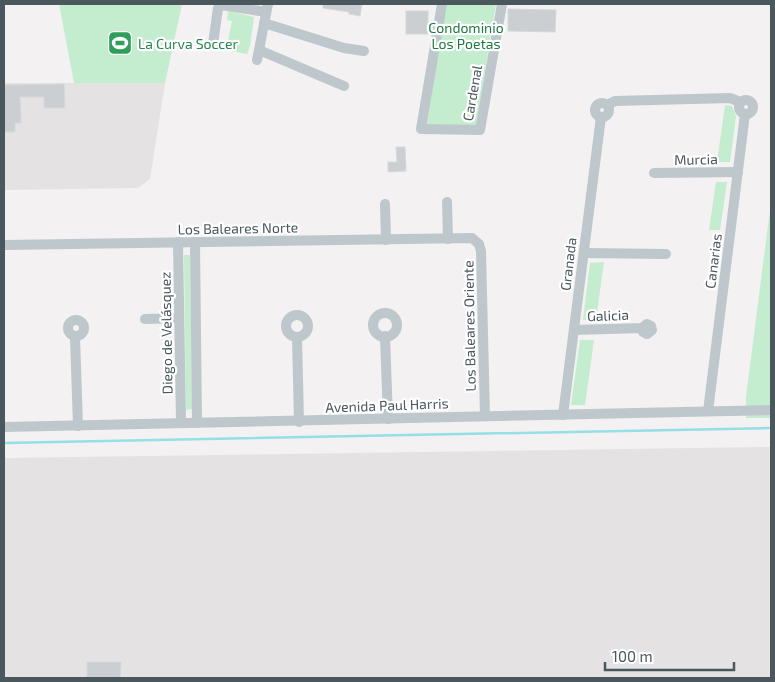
<svg xmlns="http://www.w3.org/2000/svg" width="775" height="682" font-family="'Exo 2',sans-serif">
<rect width="100%" height="100%" fill="#f3f1f1"/>
<g fill="#e4e2e2">
<path d="M4,83h161l-15,96 -12,9 -134,2z"/>
<path d="M771,447v231h-767v-220z"/>
</g>
<g fill="#c4ecce">
<path d="M59,4h123l-17,79h-91z"/>
<path d="M446,4h50l-20,121h-49z"/>
<path d="M228,11l26,6 -4,29 -3,8 -21,-4 6,-29 -5,-1z"/>
<path d="M725,105l7,1 4,10 -6,46h-13z"/>
<path d="M716,182h11l-7,48h-11z"/>
<path d="M771,202v216h-25v-21z"/>
<path d="M184,255h6l2,154 -6,1z"/>
<path d="M604,262l-8,58h-13l7,-57z"/>
<path d="M580,340h14l-9,65h-14z"/>
</g>
<g fill="none" stroke-linecap="round" stroke-linejoin="round">
<path stroke="#94e0e6" stroke-width="2.5" d="M4,443l767,-15"/>
</g>
<g fill="#cbcfd2" stroke="#d5d8dc">
<path d="M323,4h39l-2,12 -11,-2v-2l-26,-4z"/>
<path d="M508,9l48,1 -1,22 -47,-1z"/>
<rect x="406" y="11" width="22" height="23"/>
<path d="M64,84l1,24h-21v-11h-24l1,26h-6v9h-11v-47z"/>
<path d="M396,147h9l1,24 -18,1v-10h9z"/>
<path d="M87,662h34l-1,16h-33z"/>
</g>
<g fill="none" stroke-linecap="round" stroke-linejoin="round">
<g stroke="#bec7cc" stroke-width="10">
<path d="M442,4l-21,125 59,1 22,-126"/>
<path d="M264,23l80,25 20,3"/>
<path d="M213,44l5,-36 3,-3 45,7"/>
<path d="M259,50l85,36"/>
<path d="M257,60l11,-56"/>
<circle cx="746" cy="107" r="7"/>
<circle cx="602" cy="110" r="7"/>
<path d="M607,105l8,-4 115,-3 10,4"/>
<path d="M654,173l84,-1"/>
<path d="M447,202l1,37"/>
<path d="M385,204l1,36"/>
<path d="M178,242l3,181"/>
<path d="M195,242l2,181"/>
<path d="M4,245l468,-7 7,6 2,7 4,165"/>
<path d="M584,253l82,1"/>
<circle cx="385" cy="325" r="12"/>
<circle cx="297" cy="326" r="11"/>
<path d="M145,319l34,-1"/>
<circle cx="76" cy="328" r="8"/>
<path d="M574,330l68,-2 5,-4 4,2 1,4 -5,4 -4,-2 -1,-4"/>
<path d="M385,336l3,83"/>
<path d="M75,337l3,89"/>
<path d="M297,337l2,85"/>
<path d="M708,411l37,-297"/>
<path d="M563,415l38,-298"/>
<path d="M4,427l767,-17"/>
</g>
</g>
<defs>
<symbol id="stadium-square" viewBox="-11 -11 22 22"><rect x="-9" y="-9" width="18" height="18" rx="4" fill="#2e9e5b" stroke="#fff"/><path d="M0-5a6.5 5 0 1 0 0 10a6.5 5 0 1 0 0-10ZM-3.5-1.8h7v3.6h-7Z" fill="#fff"/></symbol>
</defs>
<g fill-rule="evenodd">
<use href="#stadium-square" x="106" y="29" width="28" height="28"/>
</g>
<g text-anchor="middle" dominant-baseline="central" stroke-width="4.5" stroke-linejoin="round" paint-order="stroke">
<g font-size="14" fill="#1f7a40" stroke="#fff">
<text x="466" y="27">Condominio<tspan x="466" dy="16">Los Poetas</tspan></text>
</g>
<g font-size="14" fill="#27864d" stroke="#fff" text-anchor="start">
<text x="138" y="43">La Curva Soccer</text>
</g>
<g font-size="14" fill="#4a575d" stroke="#fff">
<text transform="translate(472 93) rotate(-80)">Cardenal</text>
<text transform="translate(696 159) rotate(-1)">Murcia</text>
<text transform="translate(238 228) rotate(-1)">Los Baleares Norte</text>
<text transform="translate(713 261) rotate(-83)">Canarias</text>
<text transform="translate(568 264) rotate(-83)">Granada</text>
<text transform="translate(608 315) rotate(-2)">Galicia</text>
<text transform="translate(469 326) rotate(-91)">Los Baleares Oriente</text>
<text transform="translate(166 333) rotate(-91)">Diego de Velásquez</text>
<text transform="translate(387 405) rotate(-2)">Avenida Paul Harris</text>
</g>
</g>
<rect width="775" height="682" fill="none" stroke="#4a575d" stroke-width="10"/>
<path d="M605 662v8h129v-8" fill="none" stroke="#4a575d" stroke-width="2.5"/>
<text x="612" y="662" font-size="15" fill="#4a575d" stroke="#ffffff" stroke-width="4" paint-order="stroke">100 m</text>
</svg>
